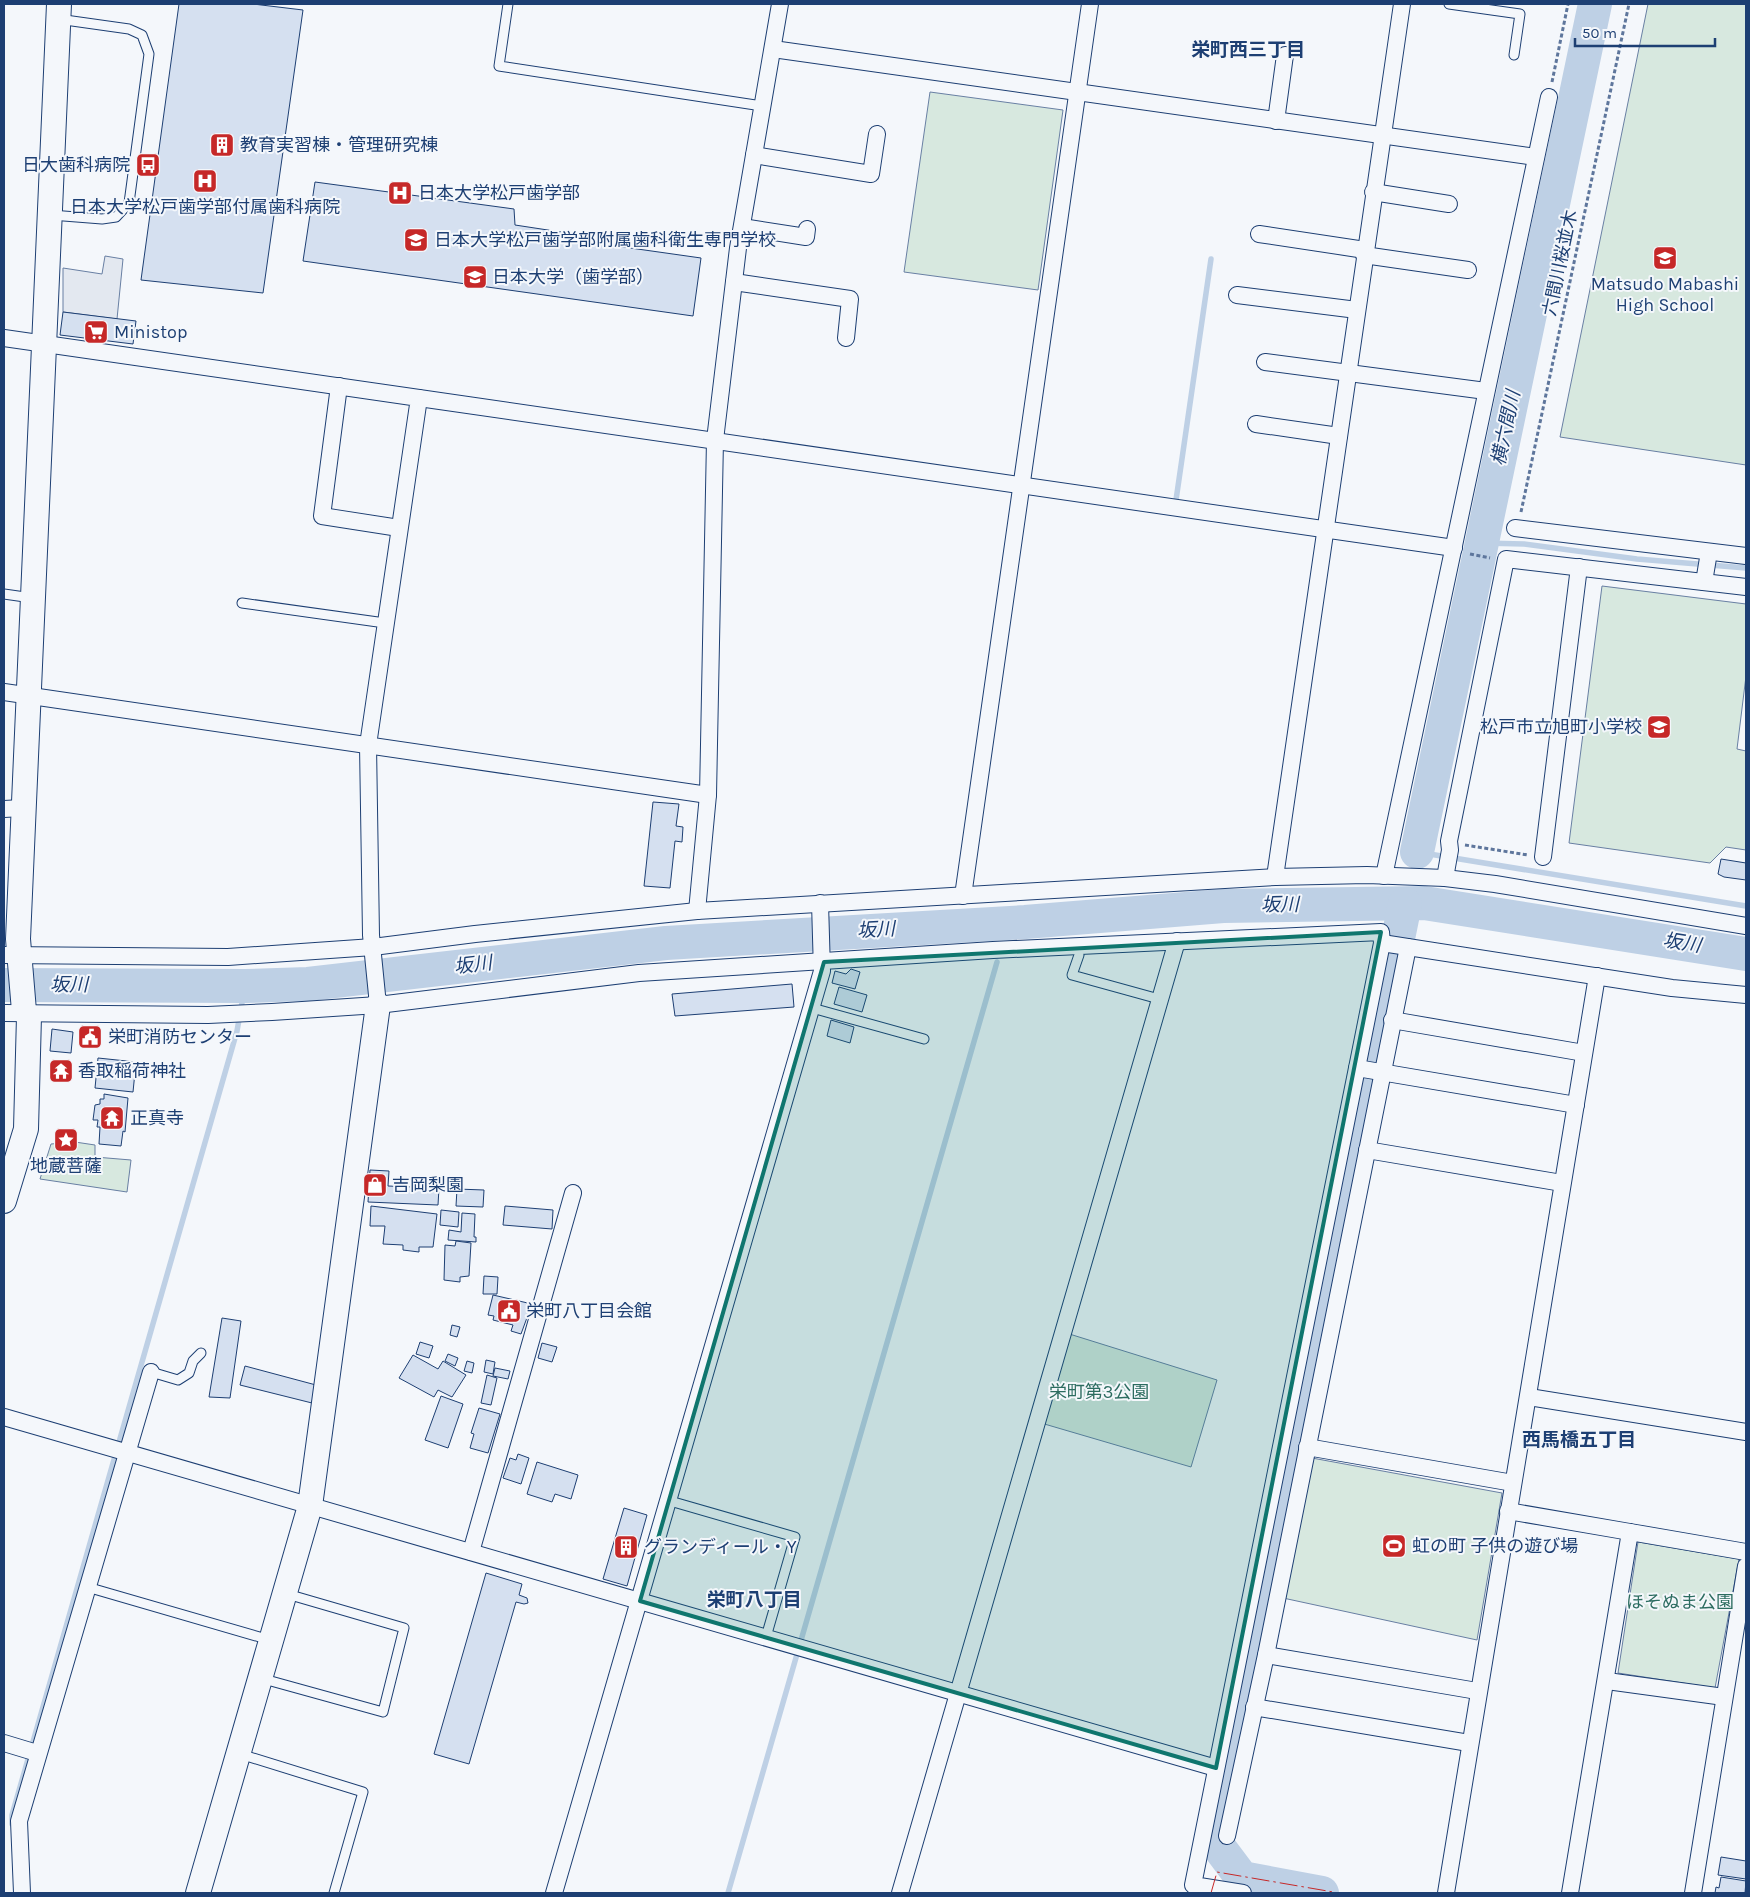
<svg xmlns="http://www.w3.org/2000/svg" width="1750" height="1897" font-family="Karla,'Noto Sans JP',sans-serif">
<rect width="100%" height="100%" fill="#f4f7fb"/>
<g fill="#d7e8df" stroke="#687fa3">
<path d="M1648,4h98v461l-186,-28z"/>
<path d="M930,92l133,18 -25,180 -134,-18z"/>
<path d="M1602,586l144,18v72l-9,73 9,2v99l-20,-3 -16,16 -141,-20z"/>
<path d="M75,1142l20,3v12l36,3 -4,32 -87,-13 11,-35z"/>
<path d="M1063,1332l154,48 -26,87 -150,-44z"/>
<path d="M1312,1458l190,35 -25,147 -194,-42z"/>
<path d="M1638,1542l101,17 -24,129 -97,-15z"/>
</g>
<path fill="#e3e8f0" stroke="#687fa3" d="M105,256l18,3 -6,60 -54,-7v-44l39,6z"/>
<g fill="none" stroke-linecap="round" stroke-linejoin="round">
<g stroke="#bed0e5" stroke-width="5.5">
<path d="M1176,500l35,-241"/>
<path d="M1482,543l42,1 113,15 109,9"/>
<path d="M1417,852l329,54"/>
<path d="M12,1824v-9l225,-784 8,-45"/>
<path d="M728,1893l269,-931"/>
<path d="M1281,1893l1,-7"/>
</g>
<g stroke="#bed0e5" stroke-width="34">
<path d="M1417,852l178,-848"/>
<path d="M4,985l241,1 63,-2 358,-41 359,-21 198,-16 201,-3 322,51"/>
<path d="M1322,1893l-80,-15 -27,-36 190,-938"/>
</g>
</g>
<g fill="#d5e0f0" stroke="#1d3f73">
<path d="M179,4h74l50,6 -40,283 -122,-13z"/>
<path d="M315,182l199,27 1,16 59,9 7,7 120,17 -8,58 -390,-55z"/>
<path d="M63,312l73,9 -3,23 -73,-9z"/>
<path d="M653,802l26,2 -3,22 7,1 -1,15 -7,-1 -5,47 -26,-2z"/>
<path d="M1721,859l25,4v17l-22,-3 -6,-3z"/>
<path d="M851,969l9,3 -5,17 -23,-6 3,-12 11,3z"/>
<path d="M792,984l2,23 -119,9 -3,-22z"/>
<path d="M839,987l28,8 -5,17 -28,-8z"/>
<path d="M831,1020l23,7 -4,16 -23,-7z"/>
<path d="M82,1026l18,2 -3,20 -17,-2z"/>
<path d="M52,1029l21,3 -2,21 -21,-2z"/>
<path d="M98,1058l38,4 -3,30 -38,-4z"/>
<path d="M104,1094l24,4 -3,34 -2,-1 -2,15 -22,-2 1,-17h-3l1,-7h-5l2,-15 5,-1v-5h4z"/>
<path d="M370,1170l19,1 -1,15 51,2 -1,17 -70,-3z"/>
<path d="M457,1189l27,1 -1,17 -27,-1z"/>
<path d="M371,1206l66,8 -4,33h-14v5l-16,-2v-5l-20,-1 2,-18h-15z"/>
<path d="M505,1206l48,4 -1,19 -49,-4z"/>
<path d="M441,1210l18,2 -1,15 -18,-2z"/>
<path d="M462,1213l13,1 -1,23h2v5l-28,-2 1,-10 12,2z"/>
<path d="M456,1241l15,2 -2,33 -9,1v5l-16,-2 1,-35 10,1z"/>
<path d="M484,1276l14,1 -1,17h-14z"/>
<path d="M493,1295l39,9 -11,30 -10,-3 2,-6 -20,-5 1,-4 -6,-1z"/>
<path d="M222,1318l19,3 -11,77 -21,-1z"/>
<path d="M452,1325l8,2 -3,10 -7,-2z"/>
<path d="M420,1342l13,4 -4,12 -13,-4z"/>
<path d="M542,1343l15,4 -5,15 -14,-4z"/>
<path d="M448,1354l10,4 -3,8 -10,-5z"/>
<path d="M413,1355l25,14 5,-8 23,14 -14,22 -14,-7 -4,7 -35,-19z"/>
<path d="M486,1360l9,2 -2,12 -9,-2z"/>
<path d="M467,1361l7,2 -2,10 -8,-2z"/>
<path d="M245,1366l71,19 -4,18 -72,-18z"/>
<path d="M495,1368l15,3 -2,8 -15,-3z"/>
<path d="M487,1375l10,3 -6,27 -10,-2z"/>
<path d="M441,1396l22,8 -15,44 -23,-8z"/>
<path d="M479,1408l21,6 -12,39 -18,-5 4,-14 -3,-1z"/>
<path d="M518,1454l11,4 -8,26 -18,-6 7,-20 6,2z"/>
<path d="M537,1462l41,13 -7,24 -16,-5 -3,8 -25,-8z"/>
<path d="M624,1508l23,7 -20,71 -24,-7z"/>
<path d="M486,1573l36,11 -3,11 8,3 1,5 -4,1 -8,-2 -47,162 -35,-10z"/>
<path d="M1721,1857l25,4v18l-28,-4z"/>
<path d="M1721,1877l25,4 -1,12h-30l1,-6 3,1z"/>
</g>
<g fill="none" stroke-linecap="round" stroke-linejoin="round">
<defs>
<g id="lane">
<path d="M508,4l-9,62 263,40"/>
<path d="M1449,4l71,10 -6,41"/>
<path d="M51,215l51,4 14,-2 13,-14 20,-149 -7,-19 -13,-6 -71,-10"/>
<path d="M4,594l28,4"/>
<path d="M242,603l143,20"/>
<path d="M1079,955l-7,20 87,24"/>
<path d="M812,1008l112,31"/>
<path d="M151,1372l27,8 11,-7 4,-12 8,-8"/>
<path d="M670,1501l125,36 -29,100"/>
<path d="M87,1587l183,53"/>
<path d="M260,1678l123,34 21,-84 -117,-34"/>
<path d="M240,1754l123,38 -29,101"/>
</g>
<g id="street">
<path d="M773,49l763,108"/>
<path d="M1276,121l9,-66"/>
<path d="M754,155l117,19 6,-40"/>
<path d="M1373,192l76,12"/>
<path d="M742,227l64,10 1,-8"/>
<path d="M1259,234l106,16"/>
<path d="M1364,255l104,15"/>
<path d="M734,282l116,17 -4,39"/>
<path d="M1237,295l120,15"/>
<path d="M4,338l415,60 -51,347 3,190 7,70"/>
<path d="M1265,362l221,29"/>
<path d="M339,386l-17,130 77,12"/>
<path d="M419,398l1035,150"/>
<path d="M1256,424l83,12"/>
<path d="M1515,528l231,28"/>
<path d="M1704,582l5,-30"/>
<path d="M4,692l704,103"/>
<path d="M4,809l18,-1"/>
<path d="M1543,857l36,-290"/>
<path d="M1384,876l165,-779"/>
<path d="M1275,877l127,-873"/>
<path d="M1445,878l5,-28 -1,-9 57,-282 240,28"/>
<path d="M963,896l127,-892"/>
<path d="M697,911l11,-116 7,-355 23,-192 42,-244"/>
<path d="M1382,943l290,45 74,7"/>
<path d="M4,955l224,2 145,-10 102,-13 222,-23 578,-34 92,-2 78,3 50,6 251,42"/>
<path d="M4,1013l204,2 64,-3 106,-7 261,-32 354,-23 388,-18 1,11 -25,125 -164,817 50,8"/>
<path d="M1392,1020l192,33"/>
<path d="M1357,1068l219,37"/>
<path d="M1367,1150l195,33"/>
<path d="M1529,1397l217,35"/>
<path d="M4,1417l1212,351"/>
<path d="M1307,1447l206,36"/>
<path d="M1508,1511l122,21"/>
<path d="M471,1552l102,-359"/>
<path d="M1266,1655l211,36"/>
<path d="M1607,1681l117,16"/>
<path d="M1254,1707l215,36"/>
<path d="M4,1743l33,10"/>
<path d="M1227,1836l39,-181 142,-708"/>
<path d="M22,1893l-3,-72 132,-449"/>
<path d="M554,1893l268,-922 -2,-68"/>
<path d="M900,1893l277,-952"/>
<path d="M1446,1893l151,-917"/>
<path d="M1570,1893l60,-361 116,20"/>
<path d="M1693,1893l53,-327"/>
</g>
<g id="secondary">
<path d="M4,1201l22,-72 3,-113 -5,-5 -6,-72 41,-935"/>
<path d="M198,1893l112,-387 68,-501"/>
</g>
</defs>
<use href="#lane" stroke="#1d3f73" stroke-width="11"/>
<use href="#street" stroke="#1d3f73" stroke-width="18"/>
<use href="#secondary" stroke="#1d3f73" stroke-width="26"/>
<g stroke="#5e769c" stroke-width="3" stroke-dasharray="4 2.5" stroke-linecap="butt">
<path d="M1552,82l16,-78"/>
<path d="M1521,512l108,-508"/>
<path d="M1470,554l20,4"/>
<path d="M1465,845l63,10"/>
</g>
<use href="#lane" stroke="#f4f7fb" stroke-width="9"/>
<use href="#street" stroke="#f4f7fb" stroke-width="16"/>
<use href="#secondary" stroke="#f4f7fb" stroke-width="24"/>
<path stroke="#c62828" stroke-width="1" stroke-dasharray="18 4 2.5 4" stroke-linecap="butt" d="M1211,1893l6,-21 122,21"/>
</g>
<path fill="#0f766e" fill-opacity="0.2" stroke="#0f766e" stroke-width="4" stroke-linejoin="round" d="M1381,932l-165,836 -576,-167 184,-639z"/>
<defs>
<symbol id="building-square" viewBox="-11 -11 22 22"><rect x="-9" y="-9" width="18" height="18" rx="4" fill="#c62828" stroke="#f4f7fb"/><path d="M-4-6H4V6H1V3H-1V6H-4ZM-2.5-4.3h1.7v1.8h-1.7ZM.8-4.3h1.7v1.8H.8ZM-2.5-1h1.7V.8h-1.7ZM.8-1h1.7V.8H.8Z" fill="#fff"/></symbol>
<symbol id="bus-square" viewBox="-11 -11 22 22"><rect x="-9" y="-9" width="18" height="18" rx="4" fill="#c62828" stroke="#f4f7fb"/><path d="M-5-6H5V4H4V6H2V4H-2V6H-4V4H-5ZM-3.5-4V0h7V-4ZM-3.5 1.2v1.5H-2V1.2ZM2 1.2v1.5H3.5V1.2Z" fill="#fff"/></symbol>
<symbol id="hospital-square" viewBox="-11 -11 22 22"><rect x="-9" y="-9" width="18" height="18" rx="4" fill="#c62828" stroke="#f4f7fb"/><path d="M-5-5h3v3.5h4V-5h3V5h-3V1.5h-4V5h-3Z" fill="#fff"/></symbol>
<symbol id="university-square" viewBox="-11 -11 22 22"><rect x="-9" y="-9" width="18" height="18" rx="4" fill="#c62828" stroke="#f4f7fb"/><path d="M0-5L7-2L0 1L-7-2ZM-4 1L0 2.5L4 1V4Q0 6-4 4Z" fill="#fff"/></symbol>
<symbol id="school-square" viewBox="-11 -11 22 22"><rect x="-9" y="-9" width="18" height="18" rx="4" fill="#c62828" stroke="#f4f7fb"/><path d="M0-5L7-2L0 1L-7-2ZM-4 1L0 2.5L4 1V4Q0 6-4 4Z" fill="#fff"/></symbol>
<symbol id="supermarket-square" viewBox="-11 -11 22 22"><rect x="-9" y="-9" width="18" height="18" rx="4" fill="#c62828" stroke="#f4f7fb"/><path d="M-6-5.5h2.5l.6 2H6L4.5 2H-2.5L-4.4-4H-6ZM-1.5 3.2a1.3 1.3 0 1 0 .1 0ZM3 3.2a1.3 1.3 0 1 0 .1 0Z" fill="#fff"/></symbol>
<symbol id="civic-square" viewBox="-11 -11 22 22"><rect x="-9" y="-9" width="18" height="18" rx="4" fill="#c62828" stroke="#f4f7fb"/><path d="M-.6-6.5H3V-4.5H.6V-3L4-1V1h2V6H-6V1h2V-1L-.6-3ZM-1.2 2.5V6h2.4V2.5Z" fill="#fff"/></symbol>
<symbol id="temple-square" viewBox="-11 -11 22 22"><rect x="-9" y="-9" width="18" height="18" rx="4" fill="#c62828" stroke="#f4f7fb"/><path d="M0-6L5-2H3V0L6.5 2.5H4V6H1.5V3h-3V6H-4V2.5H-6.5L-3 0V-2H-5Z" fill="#fff"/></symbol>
<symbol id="sight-square" viewBox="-11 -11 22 22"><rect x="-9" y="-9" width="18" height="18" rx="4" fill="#c62828" stroke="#f4f7fb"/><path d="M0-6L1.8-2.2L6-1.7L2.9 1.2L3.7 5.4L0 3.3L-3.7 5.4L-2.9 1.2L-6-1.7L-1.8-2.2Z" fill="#fff"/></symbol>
<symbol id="shop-square" viewBox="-11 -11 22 22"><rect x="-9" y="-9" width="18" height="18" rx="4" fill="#c62828" stroke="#f4f7fb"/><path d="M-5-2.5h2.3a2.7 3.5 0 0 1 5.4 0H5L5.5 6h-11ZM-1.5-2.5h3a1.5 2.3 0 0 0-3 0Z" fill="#fff"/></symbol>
<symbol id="stadium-square" viewBox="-11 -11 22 22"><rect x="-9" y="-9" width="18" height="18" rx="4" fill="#c62828" stroke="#f4f7fb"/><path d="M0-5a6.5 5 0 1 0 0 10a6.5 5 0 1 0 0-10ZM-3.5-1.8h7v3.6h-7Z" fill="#fff"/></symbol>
</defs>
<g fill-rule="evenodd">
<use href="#building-square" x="208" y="131" width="28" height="28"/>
<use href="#bus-square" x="134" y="151" width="28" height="28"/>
<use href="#hospital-square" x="191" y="167" width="28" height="28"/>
<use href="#hospital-square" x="386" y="179" width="28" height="28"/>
<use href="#university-square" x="402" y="226" width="28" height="28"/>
<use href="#school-square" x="1651" y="244" width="28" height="28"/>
<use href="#university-square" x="461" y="263" width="28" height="28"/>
<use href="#supermarket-square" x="82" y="318" width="28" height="28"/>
<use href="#school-square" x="1645" y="713" width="28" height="28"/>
<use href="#civic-square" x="76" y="1023" width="28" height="28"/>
<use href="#temple-square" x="47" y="1057" width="28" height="28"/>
<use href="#temple-square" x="98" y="1104" width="28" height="28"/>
<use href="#sight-square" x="52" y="1126" width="28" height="28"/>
<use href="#shop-square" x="361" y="1171" width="28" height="28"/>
<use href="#civic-square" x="495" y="1297" width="28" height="28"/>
<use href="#stadium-square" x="1380" y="1532" width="28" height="28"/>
<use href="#building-square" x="612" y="1533" width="28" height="28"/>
</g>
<g text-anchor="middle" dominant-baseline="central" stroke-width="4" stroke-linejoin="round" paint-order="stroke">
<g font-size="18" fill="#1d3f73" stroke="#f4f7fb" text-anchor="start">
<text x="240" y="145">教育実習棟・管理研究棟</text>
<text x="130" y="165" text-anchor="end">日大歯科病院</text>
<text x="418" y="193">日本大学松戸歯学部</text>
<text x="205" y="207" text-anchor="middle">日本大学松戸歯学部付属歯科病院</text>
<text x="434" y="240">日本大学松戸歯学部附属歯科衛生専門学校</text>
<text x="492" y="277">日本大学（歯学部）</text>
<text x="1665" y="284" text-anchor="middle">Matsudo Mabashi<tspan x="1665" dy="21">High School</tspan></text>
<text x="114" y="332">Ministop</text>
<text x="1642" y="727" text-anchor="end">松戸市立旭町小学校</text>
<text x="108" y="1037">栄町消防センター</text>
<text x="78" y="1071">香取稲荷神社</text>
<text x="130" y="1118">正真寺</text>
<text x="66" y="1166" text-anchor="middle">地蔵菩薩</text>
<text x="392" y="1185">吉岡梨園</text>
<text x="526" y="1311">栄町八丁目会館</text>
<text x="1412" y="1546">虹の町 子供の遊び場</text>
<text x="644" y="1547">グランディール・Y</text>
</g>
<g font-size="18" fill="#1d3f73" stroke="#f4f7fb">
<text transform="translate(1560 263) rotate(-78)">六間川桜並木</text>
</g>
<g font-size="18" fill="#2c6c60" stroke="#f4f7fb">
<text x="1099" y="1392">栄町第3公園</text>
<text x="1680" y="1602">ほそぬま公園</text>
</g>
<g font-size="19" font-weight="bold" fill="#1d3f73" stroke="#f4f7fb">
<text x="1248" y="50">栄町西三丁目</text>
<text x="1579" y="1440">西馬橋五丁目</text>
<text x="754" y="1600">栄町八丁目</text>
</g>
<g font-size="19" font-style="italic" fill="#1d3f73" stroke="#f4f7fb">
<text transform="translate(1506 428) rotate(-78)">横六間川</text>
<text transform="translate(1280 905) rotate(-1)">坂川</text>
<text transform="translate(876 930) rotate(-3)">坂川</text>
<text transform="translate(1682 943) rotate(9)">坂川</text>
<text transform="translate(473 965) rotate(-7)">坂川</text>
<text x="69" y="985">坂川</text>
</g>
</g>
<rect width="1750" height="1897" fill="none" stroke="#1d3f73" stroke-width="10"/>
<path d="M1575 38v8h140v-8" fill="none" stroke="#1d3f73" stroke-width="2.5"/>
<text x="1582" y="38" font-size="15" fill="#1d3f73" stroke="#f4f7fb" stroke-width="4" paint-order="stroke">50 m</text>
</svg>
